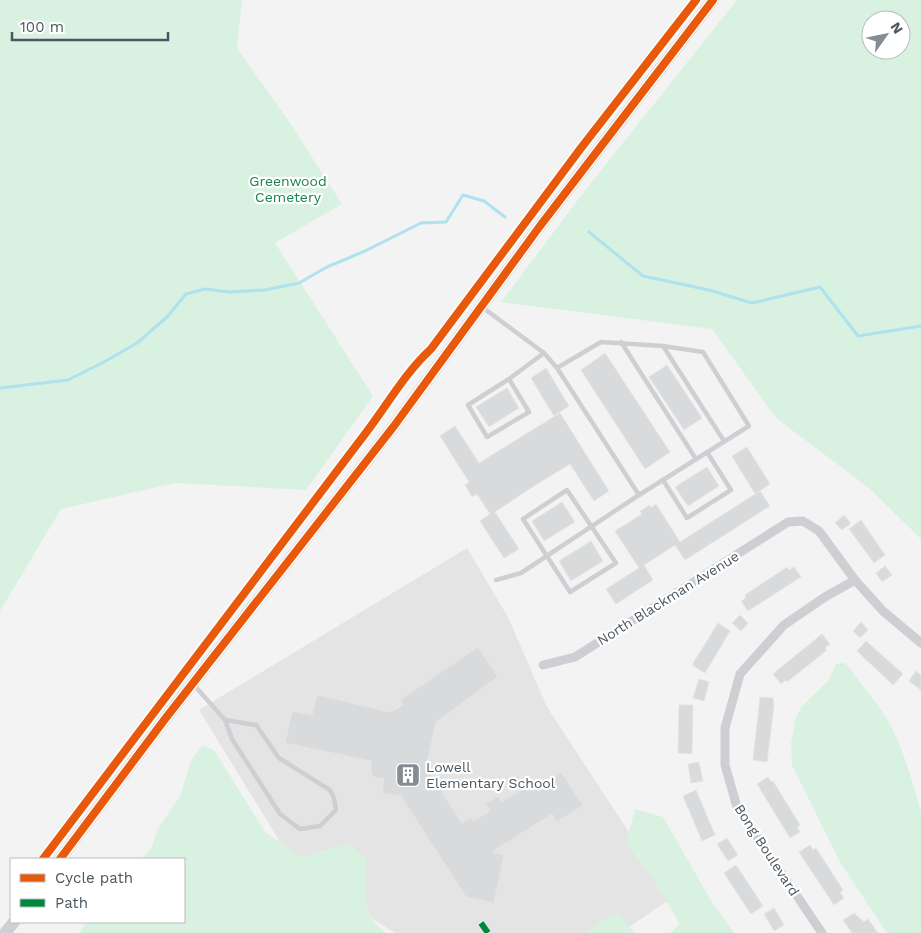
<svg xmlns="http://www.w3.org/2000/svg" width="921" height="933" font-family="'Work Sans',sans-serif">
<rect width="100%" height="100%" fill="#f3f3f3"/>
<path fill="#e5e4e5" d="M467,548l41,69 39,90 125,191 -52,35h-225l-97,-62 -99,-161z"/>
<g fill="#d9f1e1" fill-rule="evenodd">
<path d="M0,0h242l-5,48 55,78 50,78 -67,39 98,153 -67,94 -131,-7 -114,26 -61,102z"/>
<path d="M737,0h184v539l-52,-51 -93,-70 -64,-89 -211,-27 86,-114zM871,20h30v30h-30z"/>
<path d="M843,663l4,2c15,21 33,40 45,63 13,26 21,56 29,84v121h-34l-47,-71 -48,-97 -1,-21 4,-24 6,-13 27,-26 8,-17z"/>
<path d="M202,745l12,5 51,82 37,25 46,-14 19,16c-2,28 -8,56 19,74h-307l7,-11h98v-63h-42l10,-12 5,-17 23,-34 11,-35z"/>
<path d="M635,809l28,8 47,82 24,34h-64l10,-9 -27,-45 -27,-36z"/>
<path d="M613,913l9,4 12,16h-49z"/>
</g>
<g fill="none" stroke-linecap="round" stroke-linejoin="round">
<g stroke="#aee2ee" stroke-width="3">
<path d="M589,232l54,44 66,14 43,13 68,-16 38,49 63,-10"/>
<path d="M0,388l68,-8 36,-18 33,-19 30,-26 19,-23 19,-5 24,3 36,-2 34,-7 28,-16 38,-16 56,-28 25,-1 17,-27 21,6 21,16"/>
</g>
</g>
<g fill="#d9dadb" stroke="#e4e5e6">
<path d="M605,353l65,99 -25,17 -64,-99z"/>
<path d="M667,365l35,53 -18,12 -35,-53z"/>
<path d="M546,368l23,38 -15,10 -23,-38z"/>
<path d="M507,388l12,20 -30,19 -13,-20z"/>
<path d="M560,413l49,78 -15,10 -24,-37 -33,20 -42,28 24,37 -15,9 -24,-37 10,-7 -13,-20 -5,3 -7,-12 4,-3 -29,-46 15,-10 24,37z"/>
<path d="M747,447l23,37 -15,10 -23,-38z"/>
<path d="M707,467l12,19 -31,20 -13,-19z"/>
<path d="M760,491l10,15 -85,54 -10,-15 -9,6 -22,14 9,15 -37,24 -10,-15 33,-21 -24,-37 27,-17 -2,-3 10,-6 1,3 5,-4 24,38z"/>
<path d="M562,502l13,20 -31,19 -12,-20z"/>
<path d="M844,515l7,8 -9,7 -7,-7z"/>
<path d="M861,520l24,35 -11,8 -25,-34z"/>
<path d="M591,541l12,20 -32,20 -12,-20z"/>
<path d="M885,566l7,9 -10,7 -6,-9z"/>
<path d="M787,567l2,3 5,-3 7,10 -53,34 -7,-10 5,-3 -1,-3z"/>
<path d="M740,615l8,8 -7,8 -9,-8z"/>
<path d="M861,622l7,8 -8,8 -7,-7z"/>
<path d="M718,623l12,8 -25,42 -13,-8z"/>
<path d="M822,634l8,10 -5,4 2,2 -40,32 -1,-2 -5,4 -8,-10z"/>
<path d="M866,641l37,33 -10,11 -36,-34z"/>
<path d="M478,647l20,30 -62,45 -10,46 36,55 9,-6 2,4 17,-10 -5,-7 13,-8 4,6 34,-22 4,7 21,-15 22,33 -26,17 -5,-8 -60,38 12,3 -10,48 -28,-6 -65,-101 -19,-3 2,-15h-8l-5,-4v-13l-86,-18 7,-32 20,4 5,-20 74,17 12,-7 -3,-5z"/>
<path d="M916,671l5,4v15l-12,-9z"/>
<path d="M699,679l10,3 -5,19 -11,-3z"/>
<path d="M760,697l13,1 1,7 -7,57 -14,-2z"/>
<path d="M679,705h14l-1,49 -14,-1z"/>
<path d="M699,762l4,19 -12,2 -3,-19z"/>
<path d="M768,777l3,5 2,-1 27,44 -3,2 3,5 -10,6 -33,-54z"/>
<path d="M696,790l19,45 -13,6 -19,-45z"/>
<path d="M727,838l11,17 -10,6 -11,-17z"/>
<path d="M810,845l3,5 3,-2 27,42 -3,2 4,6 -10,7 -35,-53z"/>
<path d="M736,865l27,41 -12,8 -27,-41z"/>
<path d="M774,908l10,17 -10,6 -10,-17z"/>
<path d="M854,913l10,9 4,-3 10,14h-26l-9,-13z"/>
</g>
<g fill="none" stroke-linecap="round" stroke-linejoin="round">
<g stroke="#cdcfd2" stroke-width="4.5">
<path d="M482,307l62,46 13,15 82,127 110,-69 -46,-74 -40,-6 -62,-4 -44,26"/>
<path d="M621,342l75,117"/>
<path d="M663,346l61,95"/>
<path d="M509,379l-41,26 19,32 42,-25 -20,-33 35,-26"/>
<path d="M663,480l24,38 44,-28 -24,-38"/>
<path d="M567,490l49,73 -46,29 -47,-73z"/>
<path d="M496,580l25,-7 118,-78"/>
<path d="M194,685l31,35 7,19 48,75 20,15 20,-3 16,-16 -2,-12 -4,-8 -51,-32 -23,-33 -31,-5"/>
</g>
<g stroke="#cdcfd2" stroke-width="9">
<path d="M543,665l32,-8 213,-135 15,-1 16,10 36,49 28,31 38,32"/>
<path d="M822,933l-85,-126 -12,-42v-37l15,-54 44,-49 41,-28 30,-17"/>
</g>
<g stroke="#ced0d3" stroke-width="12">
<path d="M60,859l105,-140 229,-293 146,-200 173,-226"/>
<path d="M5,933l9,-11"/>
</g>
<path stroke="#00873e" stroke-width="6" stroke-dasharray="12 6" stroke-linecap="butt" d="M481,923l7,10"/>
<defs>
<g id="cycleway">
<path d="M43,859l325,-429c21,-28 38,-58 63,-81l150,-201 115,-148"/>
<path d="M60,859l105,-140 229,-293 146,-200 173,-226"/>
</g>
</defs>
<use href="#cycleway" stroke="#fff" stroke-width="11"/>
<use href="#cycleway" stroke="#e8590c" stroke-width="8"/>
</g>
<defs>
<symbol id="building-square" viewBox="-11 -11 22 22"><rect x="-9" y="-9" width="18" height="18" rx="4" fill="#858d93" stroke="#fff"/><path d="M-4-6H4V6H1V3H-1V6H-4ZM-2.5-4.3h1.7v1.8h-1.7ZM.8-4.3h1.7v1.8H.8ZM-2.5-1h1.7V.8h-1.7ZM.8-1h1.7V.8H.8Z" fill="#fff"/></symbol>
</defs>
<g fill-rule="evenodd">
<use href="#building-square" x="394" y="761" width="28" height="28"/>
</g>
<g text-anchor="middle" dominant-baseline="central" stroke-width="4.5" stroke-linejoin="round" paint-order="stroke">
<g font-size="14" fill="#19834c" stroke="#fff">
<text x="288" y="181">Greenwood<tspan x="288" dy="16">Cemetery</tspan></text>
</g>
<g font-size="14" fill="#4a5660" stroke="#fff">
<text transform="translate(668 598) rotate(-32)">North Blackman Avenue</text>
<text transform="translate(767 850) rotate(57)">Bong Boulevard</text>
</g>
<g font-size="14" fill="#4a5660" stroke="#fff" text-anchor="start">
<text x="426" y="767">Lowell<tspan x="426" dy="16">Elementary School</tspan></text>
</g>
</g>
<rect x="10" y="858" width="175" height="65" fill="#ffffff" stroke="#b7bbbf"/>
<rect x="20" y="874" width="25" height="8" fill="#e8590c" stroke="#b7bbbf"/>
<text x="55" y="883" font-size="15" fill="#4a5660">Cycle path</text>
<rect x="20" y="899" width="25" height="8" fill="#00873e" stroke="#b7bbbf"/>
<text x="55" y="908" font-size="15" fill="#4a5660">Path</text>
<g transform="translate(886 35) rotate(57)"><circle r="24" fill="#ffffff" stroke="#b7bbbf"/>
<path d="M0-4L9 19L0 12L-9 19Z" fill="#858d93"/>
<text y="-8" font-size="14" font-weight="bold" text-anchor="middle" fill="#4a5660">N</text>
</g>
<path d="M12 32v8h156v-8" fill="none" stroke="#4a5660" stroke-width="2.5"/>
<text x="20" y="32" font-size="15" fill="#4a5660" stroke="#ffffff" stroke-width="4" paint-order="stroke">100 m</text>
</svg>
